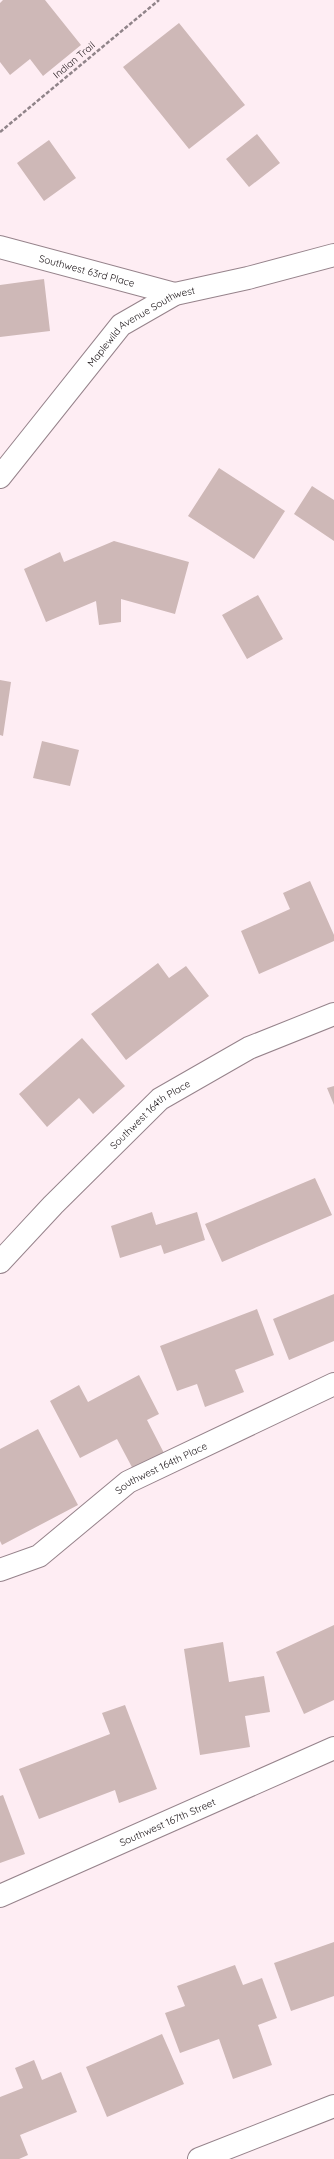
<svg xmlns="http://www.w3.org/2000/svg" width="334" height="2159" font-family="Quicksand,sans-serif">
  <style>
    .building { fill: #ceb8b7 }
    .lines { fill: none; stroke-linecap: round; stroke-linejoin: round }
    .minor-casing { stroke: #96838b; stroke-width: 24 }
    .path { stroke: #908489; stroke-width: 2.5; stroke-dasharray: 4 2; stroke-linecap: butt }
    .minor { stroke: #fff; stroke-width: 22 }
    .labels { text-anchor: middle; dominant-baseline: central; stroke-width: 3; stroke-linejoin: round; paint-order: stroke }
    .street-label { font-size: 10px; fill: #1a1316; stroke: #feedf3 }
  </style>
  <rect width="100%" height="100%" fill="#feedf3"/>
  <path class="building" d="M3,0H45L81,45L43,76L30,59L10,75L0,62V3Z
    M179,23L245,105L189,149L123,67Z
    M257,134L280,163L249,187L226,159Z
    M49,140L76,178L44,201L17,163Z
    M44,279L50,331L0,337V285Z
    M219,468L285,511L254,559L188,516Z
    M312,486L334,500V541L294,514Z
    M114,541L189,562L175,614L121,599V622L99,625L96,601L46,622L24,569L60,552L64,562Z
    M258,595L283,639L247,659L222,615Z
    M0,680L11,682L3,736L0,735Z
    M42,741L79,750L70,786L33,778Z
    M310,881L334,935V941L259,974L241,931L290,909L283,893Z
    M158,963L169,978L186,966L209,996L126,1060L91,1014Z
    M82,1038L125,1086L93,1114L79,1098L47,1127L19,1094Z
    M334,1086V1105L327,1088Z
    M315,1178L332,1215L222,1262L205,1224Z
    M152,1212L156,1225L197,1212L205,1240L164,1254L161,1245L120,1258L111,1226Z
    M334,1294V1341L289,1360L273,1319Z
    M257,1309L274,1355L235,1370L244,1392L205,1407L197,1384L177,1391L160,1346Z
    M139,1375L159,1414L147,1420L165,1455L134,1471L117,1439L80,1458L50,1401L79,1385L88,1402Z
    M38,1429L78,1505L2,1545L0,1541V1449Z
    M334,1625V1700L304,1714L276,1652Z
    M223,1642L229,1682L264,1676L270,1712L245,1716L250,1747L200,1755L184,1649Z
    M125,1705L157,1789L119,1803L115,1790L39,1819L19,1769L110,1734L102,1713Z
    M3,1795L25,1854L0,1863V1796Z
    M334,1942V1996L291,2011L274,1963Z
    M235,1965L243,1985L262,1978L277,2018L258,2025L272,2065L233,2079L219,2039L180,2053L165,2013L185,2006L177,1986Z
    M162,2034L184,2084L107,2117L86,2067Z
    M34,2060L42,2080L61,2072L77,2112L20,2135L28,2155L19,2159H0V2097L23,2088L15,2068Z"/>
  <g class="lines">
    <defs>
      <g id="minor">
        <path id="s1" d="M0,247L175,294"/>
        <path id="s2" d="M0,477L121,325L175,294L248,278L334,255"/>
        <path id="s3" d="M0,1262L53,1205L160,1099L249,1048L334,1014"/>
        <path id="s4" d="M0,1570L39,1556L128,1482L334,1384"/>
        <path id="s5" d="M0,1896L334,1748"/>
        <path d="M199,2159L334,2106"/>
      </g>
    </defs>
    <use href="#minor" class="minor-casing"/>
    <path class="path" d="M0,132L159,0"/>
    <use href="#minor" class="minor"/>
  </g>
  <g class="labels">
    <g class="street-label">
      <text transform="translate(74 60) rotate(-40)">Indian Trail</text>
      <text stroke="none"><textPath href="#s1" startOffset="90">Southwest 63rd Place</textPath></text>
      <text stroke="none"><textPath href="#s2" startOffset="210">Maplewild Avenue Southwest</textPath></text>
      <text stroke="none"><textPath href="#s3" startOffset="211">Southwest 164th Place</textPath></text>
      <text stroke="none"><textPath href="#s4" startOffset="193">Southwest 164th Place</textPath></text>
      <text stroke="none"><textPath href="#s5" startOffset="183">Southwest 167th Street</textPath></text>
    </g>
  </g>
</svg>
